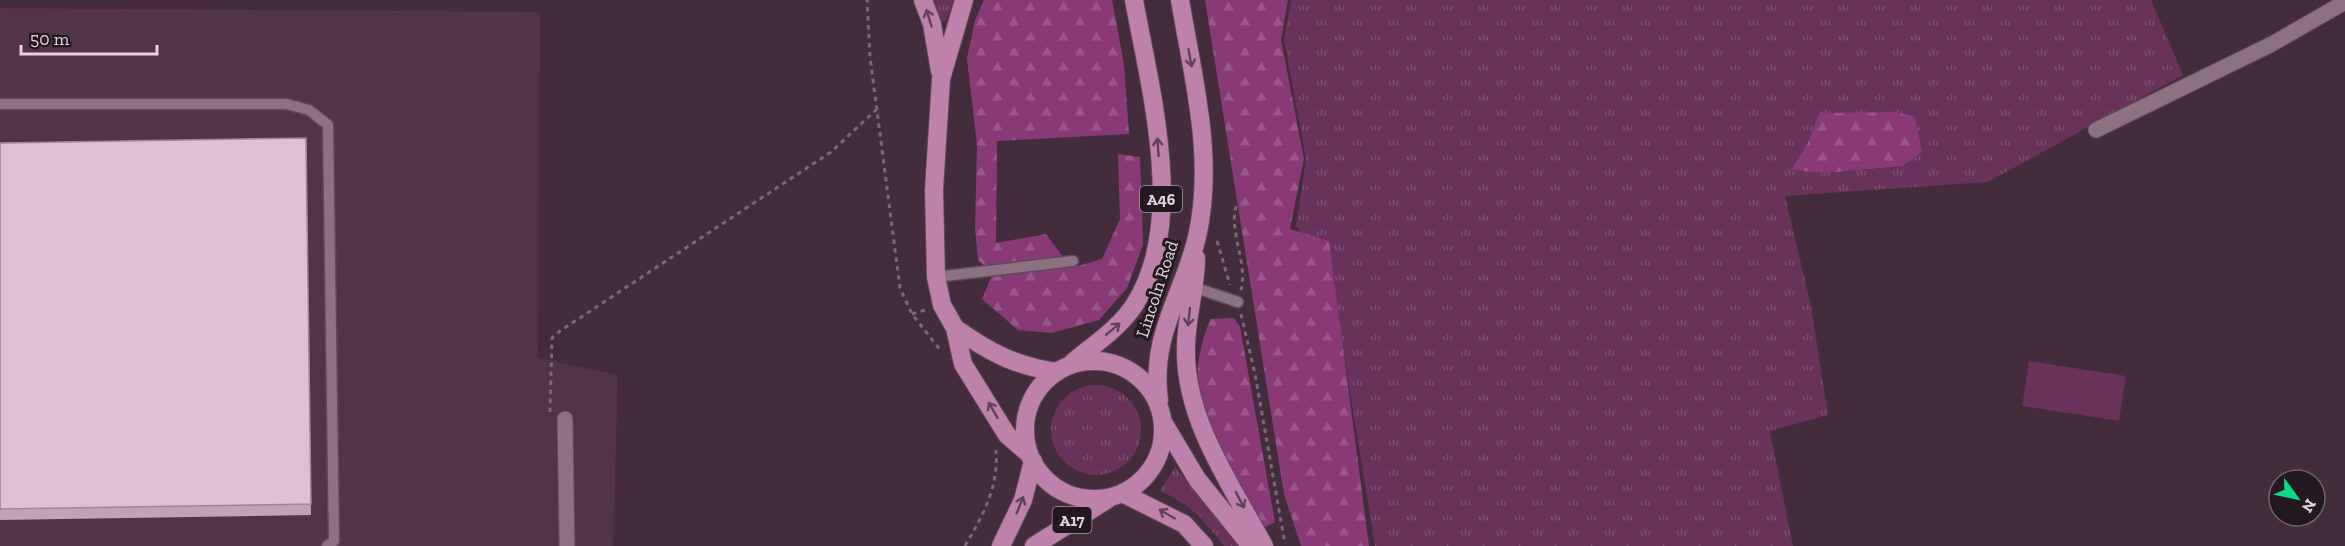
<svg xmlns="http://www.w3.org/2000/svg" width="2345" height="546" font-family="'Zilla Slab',serif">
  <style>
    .built { fill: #513448 }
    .grass { fill: url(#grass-tufts); fill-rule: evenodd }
    .forest { fill: url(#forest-firs) }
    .pitch { fill: #68325a }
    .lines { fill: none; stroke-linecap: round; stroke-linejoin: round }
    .lane-casing { stroke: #5d4957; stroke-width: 13 }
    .street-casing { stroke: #5d4957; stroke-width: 17 }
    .highway-casing { stroke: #5d4957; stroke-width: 20 }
    .path { stroke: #7c6875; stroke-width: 3; stroke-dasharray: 4.5 4.5; stroke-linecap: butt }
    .lane { stroke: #8c7183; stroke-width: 10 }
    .street { stroke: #8c7183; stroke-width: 15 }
    .highway { stroke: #bd81ab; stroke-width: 18 }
    .wall { fill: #bea5b5 }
    .building { fill: #ddc0d3; stroke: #9b8694; stroke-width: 1.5 }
    .oneway { stroke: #614258 }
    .labels { text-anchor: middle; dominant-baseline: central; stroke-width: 6; stroke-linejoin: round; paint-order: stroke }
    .shield { fill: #231820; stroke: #a89aa4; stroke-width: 1.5 }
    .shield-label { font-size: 16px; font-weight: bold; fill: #e1d2dc }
    .street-label { font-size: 18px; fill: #e1d2dc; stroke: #231820 }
  </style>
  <defs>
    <pattern id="grass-tufts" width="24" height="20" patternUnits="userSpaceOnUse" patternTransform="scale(1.5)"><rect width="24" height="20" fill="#68325a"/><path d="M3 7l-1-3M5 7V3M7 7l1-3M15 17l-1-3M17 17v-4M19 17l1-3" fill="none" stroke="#7d4f71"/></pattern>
    <pattern id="forest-firs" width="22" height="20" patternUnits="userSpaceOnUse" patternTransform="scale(1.5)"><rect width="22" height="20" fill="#893a75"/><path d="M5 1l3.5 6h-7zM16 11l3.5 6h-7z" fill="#995688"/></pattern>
  </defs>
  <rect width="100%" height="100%" fill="#432c3c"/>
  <path class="built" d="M0,8L540,12L538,358L618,375L613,546H0Z"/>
  <path class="grass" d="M933,0H954L946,21H940Z
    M1291,0H2151L2183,75L1988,182L1785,196L1811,306L1828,415L1770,431L1793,546H1375L1332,281L1296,226L1306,159L1284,39ZM1820,113L1922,152L1903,166L1825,173L1792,170L1807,145Z
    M1051 430a45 45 0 1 1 90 0a45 45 0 1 1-90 0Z
    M1175,467L1241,546H1224C1206,522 1188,502 1160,491Z"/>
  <path class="forest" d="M984,0H1112L1124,64L1129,134L997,141L996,243L1046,234L1071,268L1102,259L1120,219L1118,154L1140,157L1143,245L1127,288L1099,320L1051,333L1018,330L982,299L993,273L978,260L975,228L977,146L967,58L975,20Z
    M1205,0H1288L1281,40L1304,159L1290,229L1329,241L1369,546H1301L1284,494Z
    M1894,112L1915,117L1922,152L1903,166L1825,173L1791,170L1807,145L1819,113Z
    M1234,318L1240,327L1275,522L1263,528C1240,484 1211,438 1199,390C1194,372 1202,336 1211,319Z"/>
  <path class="pitch" d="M2029,361L2126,376L2119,421L2022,406Z"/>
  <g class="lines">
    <defs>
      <path id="lane" d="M0,104H286L309,110L328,125L334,541L327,546
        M936,277L1073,261
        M1193,287L1238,302"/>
      <path id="street" d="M2096,130L2272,44L2345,2
        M565,419L567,546"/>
      <path id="highway" d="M923,0L932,24L940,71
        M964,0L941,79L934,190L936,277L942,305L955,328L963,364L1007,435L1029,454
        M1196,258C1196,288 1186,318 1186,348C1184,419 1232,486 1264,546
        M955,328C989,352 1015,366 1057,372
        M1025 430a69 69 0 1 1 138 0a69 69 0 1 1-138 0Z
        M1072,363C1093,345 1120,328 1135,304C1187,222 1150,89 1134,0
        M1159,400C1150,335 1183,296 1197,237C1215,158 1193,78 1180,0
        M1163,422L1197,479L1251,546
        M1122,493L1184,524L1204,546
        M1001,546L1023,500L1033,461
        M1034,546L1108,499"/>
    </defs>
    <use href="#lane" class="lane-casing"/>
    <use href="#street" class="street-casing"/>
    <use href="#highway" class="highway-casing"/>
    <path class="path" d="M869,0H867L870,57L900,288L912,314L941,351
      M1236,206C1229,234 1248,262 1241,290
      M1217,241L1230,285
      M912,314L925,310
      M1241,314L1255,374L1285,544
      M550,412L552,338L560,331L831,152L877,109
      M965,546C983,515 999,487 996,450"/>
    <use href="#lane" class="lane"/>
    <use href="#street" class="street"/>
    <use href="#highway" class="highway"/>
  </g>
  <path class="wall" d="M306,138L311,515L0,520V143Z"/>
  <path class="building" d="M306,138L311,504L0,509V143Z"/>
  <defs><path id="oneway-shaft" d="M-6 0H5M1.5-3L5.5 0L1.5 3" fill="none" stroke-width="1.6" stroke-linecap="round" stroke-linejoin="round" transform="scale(1.5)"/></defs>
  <g class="oneway">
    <use href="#oneway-shaft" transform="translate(929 18) rotate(-107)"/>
    <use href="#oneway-shaft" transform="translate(1190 58) rotate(80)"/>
    <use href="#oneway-shaft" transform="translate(1158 147) rotate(-94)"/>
    <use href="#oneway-shaft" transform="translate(1189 317) rotate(96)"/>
    <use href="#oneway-shaft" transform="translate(1113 329) rotate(-40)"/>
    <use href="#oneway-shaft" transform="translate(993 410) rotate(-120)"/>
    <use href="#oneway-shaft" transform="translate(1240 500) rotate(62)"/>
    <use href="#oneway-shaft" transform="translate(1020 505) rotate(-68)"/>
    <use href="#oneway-shaft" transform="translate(1167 514) rotate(-150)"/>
  </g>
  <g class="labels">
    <g class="shield">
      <rect x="1140" y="186" width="42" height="26" rx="4.5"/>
      <rect x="1052.5" y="507" width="39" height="26" rx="4.5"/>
    </g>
    <g class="shield-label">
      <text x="1161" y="199">A46</text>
      <text x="1072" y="520">A17</text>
    </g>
    <g class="street-label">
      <text transform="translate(1157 289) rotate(-72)">Lincoln Road</text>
    </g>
  </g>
  <g transform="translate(2297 498) rotate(123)"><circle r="28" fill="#231820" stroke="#6f626b" stroke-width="1.5"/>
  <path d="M0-4.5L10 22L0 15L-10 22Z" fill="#0ed98a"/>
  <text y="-9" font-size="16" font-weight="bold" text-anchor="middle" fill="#e1d2dc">N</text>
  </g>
  <path d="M21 45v9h136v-9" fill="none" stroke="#e1d2dc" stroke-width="3"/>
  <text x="30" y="45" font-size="18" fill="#e1d2dc" stroke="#231820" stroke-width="4.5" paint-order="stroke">50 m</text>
</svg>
